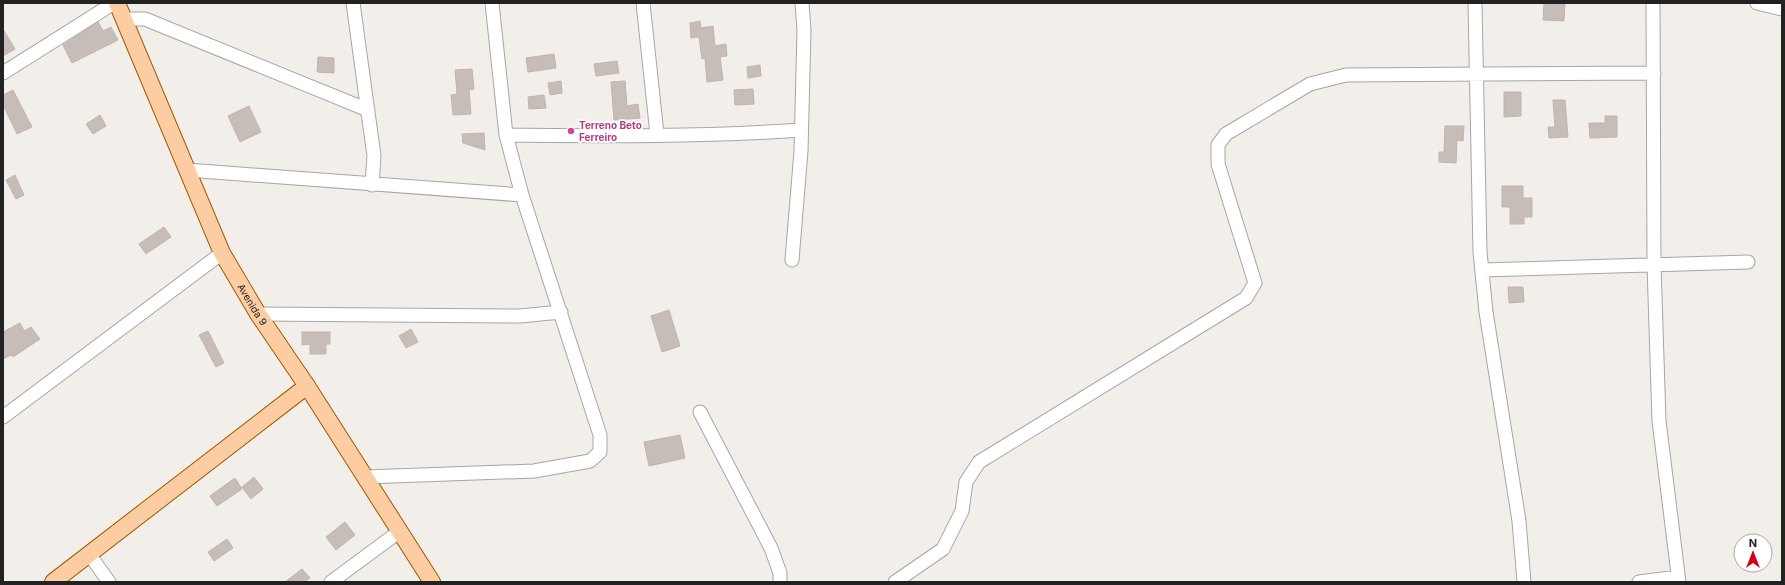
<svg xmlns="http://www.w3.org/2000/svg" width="1785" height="585" font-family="Inter,sans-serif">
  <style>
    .building { fill: #c7bdb8; stroke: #c4b3ab }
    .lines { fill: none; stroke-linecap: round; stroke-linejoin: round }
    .minor-casing { stroke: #a6a6a6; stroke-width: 15 }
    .major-casing { stroke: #9f5a00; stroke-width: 18 }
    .minor { stroke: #fff; stroke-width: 13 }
    .major { stroke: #fccca3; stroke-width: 16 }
    .hotel-dot { fill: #d1479c; stroke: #fff; stroke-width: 1.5 }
    .labels { text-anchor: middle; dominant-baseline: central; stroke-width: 3.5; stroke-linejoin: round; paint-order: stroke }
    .hotel-label { font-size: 10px; font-weight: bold; fill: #b23c85; stroke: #fff; text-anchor: start }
    .street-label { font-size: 10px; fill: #222; stroke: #fff }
  </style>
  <rect width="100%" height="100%" fill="#f2eee9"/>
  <path class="building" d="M1544,3H1565L1564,21L1543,20Z
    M700,21L701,28L713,26L715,46L726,44L727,56L720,57L723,80L707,82L705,58L702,59L699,37L691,38L690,23Z
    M98,22L103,31L111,27L118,40L72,63L63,45Z
    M3,29L15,49L3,56Z
    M554,54L556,68L528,72L526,58Z
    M318,57L334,58V73L317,72Z
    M617,61L619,73L596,76L594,64Z
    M760,65L761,76L748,78L747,67Z
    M472,69L474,89L469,90L471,114L453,115L451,95L457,94L455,70Z
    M561,81L562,93L550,95L548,83Z
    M625,81L627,106L638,104L640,118L614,120L611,82Z
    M753,89L754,104L735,105L734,90Z
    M13,90L32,127L17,134L3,105V95Z
    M1504,92H1521V116L1504,117Z
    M544,95L546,108L529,109L528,97Z
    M1553,100H1565L1568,137L1549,138L1548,127H1555Z
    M249,106L261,132L240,142L228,116Z
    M100,115L106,126L93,134L86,124Z
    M1605,116H1617V137L1590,138L1589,123H1605Z
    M1445,126H1464L1463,141L1457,140L1456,163L1439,162V152H1444Z
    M484,133L485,150L463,143L462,134Z
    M15,175L24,195L16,199L6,180Z
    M1502,186H1523V198H1532V217H1524V224H1510V207H1502Z
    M164,227L171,237L146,254L139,244Z
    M1508,287H1523L1524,302L1509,303Z
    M669,310L680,346L662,352L651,316Z
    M20,323L24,331L31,327L40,339L13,357L11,355L3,359V332Z
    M411,329L418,342L406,348L399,336Z
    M208,331L224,363L216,367L199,335Z
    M302,332H330V344H326V354H310V344L302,345Z
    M680,435L685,458L649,466L644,442Z
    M254,477L263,489L251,499L242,487Z
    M235,478L242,489L217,506L210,496Z
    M345,522L355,535L336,550L326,537Z
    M227,539L233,548L214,561L208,552Z
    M302,569L310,578L304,582H285Z"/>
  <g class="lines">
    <defs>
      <path id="minor" d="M353,3L374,156L372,185
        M643,3L657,134
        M1475,3L1480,252L1486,312L1519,521L1524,582
        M1653,3L1654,265L1659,421L1679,582
        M1757,3L1782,9
        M124,19H145L368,110
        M3,73L114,3
        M506,135C605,136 703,137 801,130
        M187,170L522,195
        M792,260L801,151L804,30L802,3
        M1482,270L1748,262
        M258,314L520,316L561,312
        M700,412L771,548L780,573V582
        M3,417L222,253
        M365,477L534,471L590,461L600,452V435L522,195L506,135L492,3
        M89,554L109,582
        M331,582L400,531
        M895,582L943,549L962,511L966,482L979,462L1246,298L1255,283L1218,164V145L1226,134L1310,84L1346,75L1654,73
        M1639,582L1678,577"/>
      <g id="major">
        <path id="s1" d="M117,3L222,253L258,314L307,386L432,582"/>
        <path d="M53,582L307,386"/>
      </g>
    </defs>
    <use href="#minor" class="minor-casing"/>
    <use href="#major" class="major-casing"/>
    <use href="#minor" class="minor"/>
    <use href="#major" class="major"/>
  </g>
  <circle class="hotel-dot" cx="571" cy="131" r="4"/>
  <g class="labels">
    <g class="hotel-label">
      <text x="579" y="125">Terreno Beto<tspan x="579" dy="12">Ferreiro</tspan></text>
    </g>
    <g class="street-label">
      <text stroke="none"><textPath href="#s1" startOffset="331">Avenida 9</textPath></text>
    </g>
  </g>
  <rect width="1785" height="585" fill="none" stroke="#222222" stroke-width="8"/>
  <g transform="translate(1753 553)"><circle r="19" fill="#ffffff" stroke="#a7a7a7"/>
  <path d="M0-3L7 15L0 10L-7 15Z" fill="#d30016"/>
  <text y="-6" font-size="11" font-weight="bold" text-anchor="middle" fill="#222222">N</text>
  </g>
</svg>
